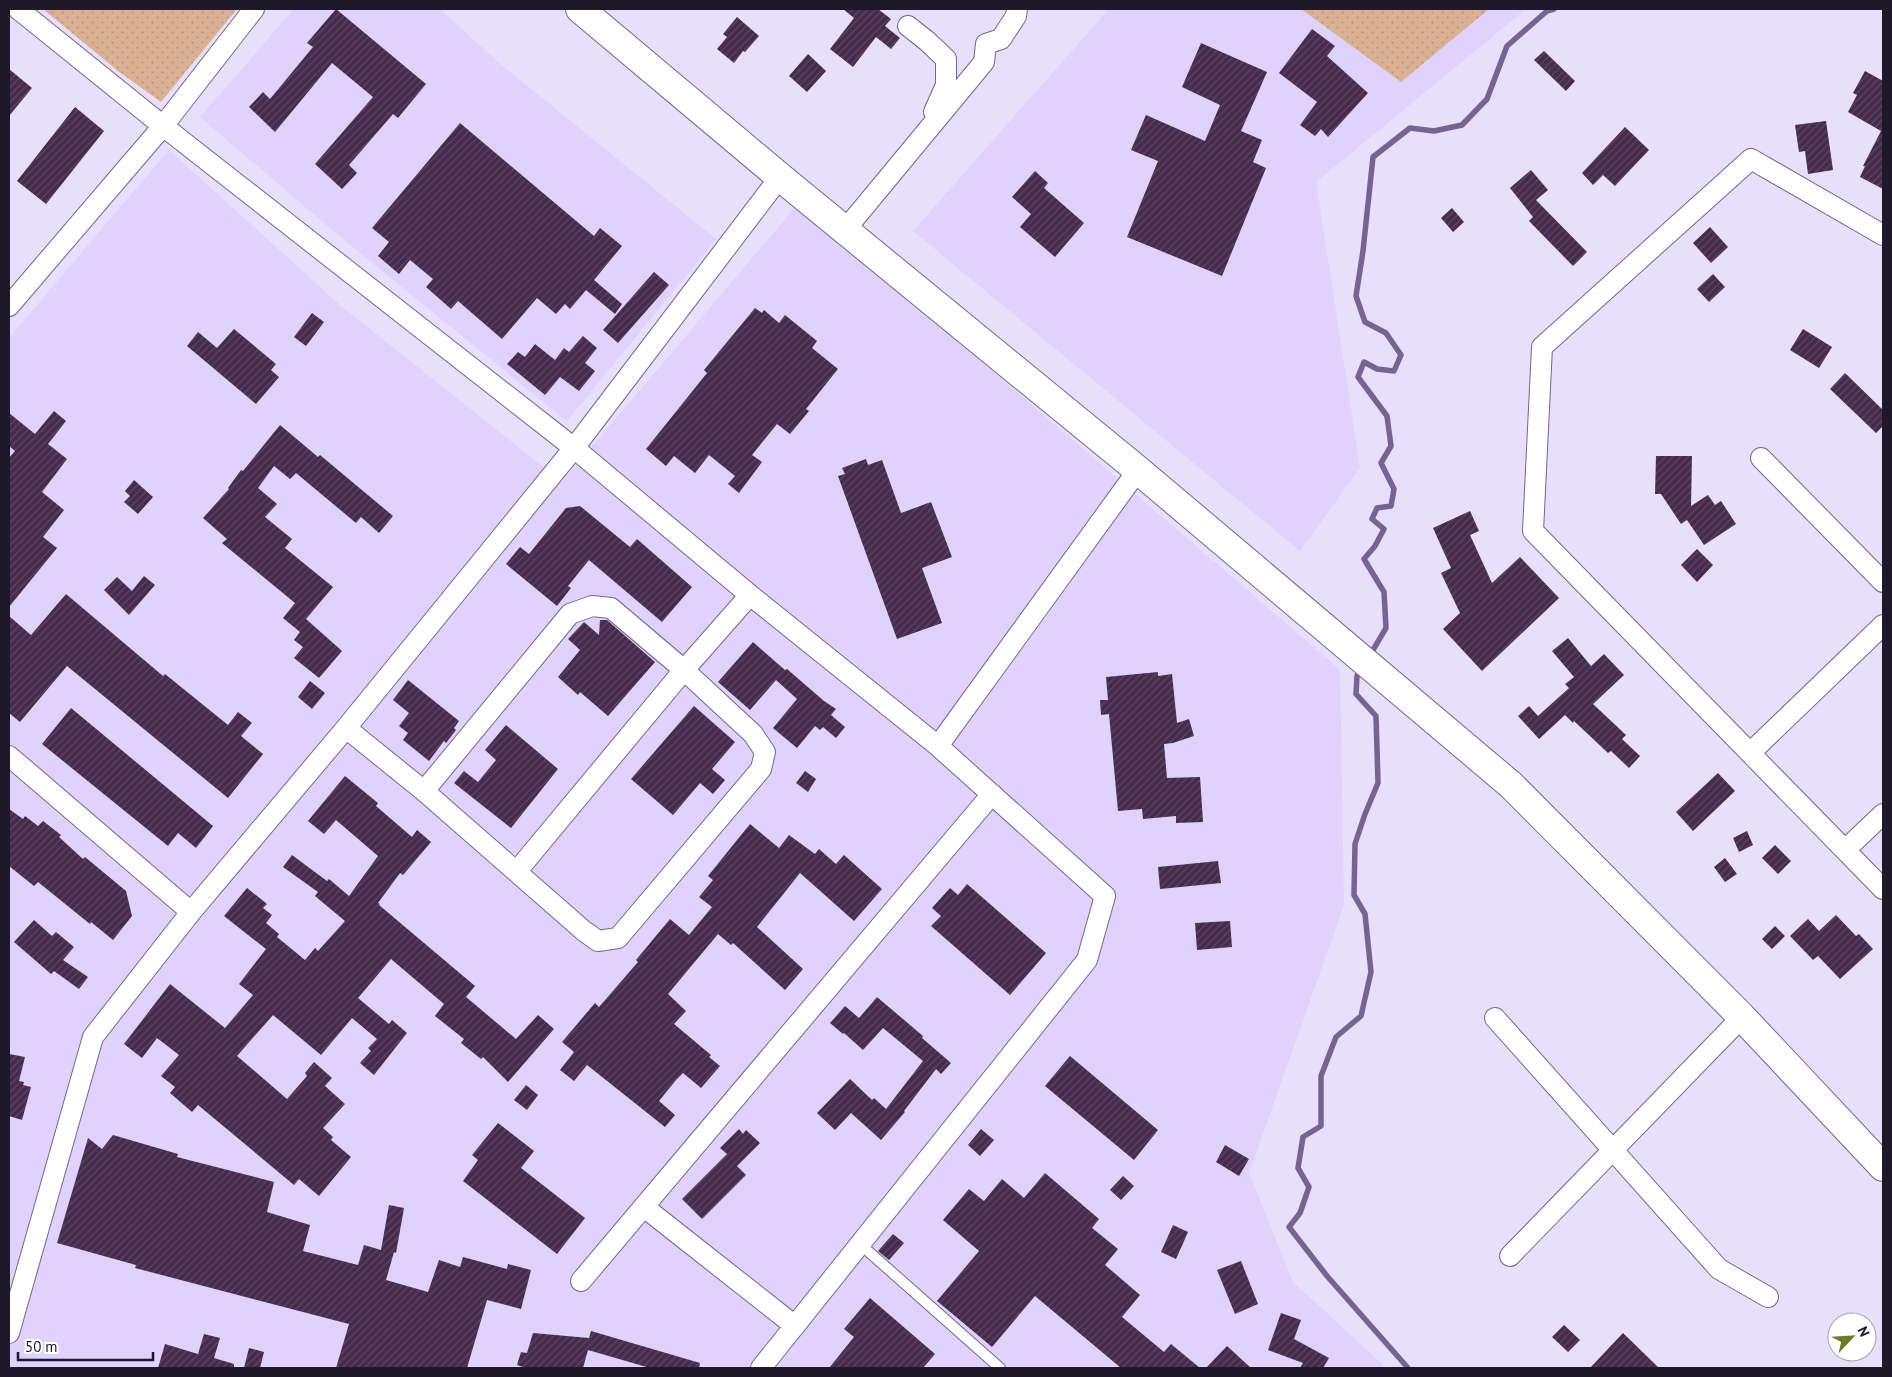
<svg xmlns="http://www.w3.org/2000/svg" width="1892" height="1377" font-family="'PT Sans',sans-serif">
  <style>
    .built { fill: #dfd2fd }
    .grass { fill: url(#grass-dots) }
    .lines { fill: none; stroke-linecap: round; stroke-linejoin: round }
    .stream { stroke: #736491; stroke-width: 5.5 }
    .building { fill: url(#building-hatch) }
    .service-casing { stroke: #736690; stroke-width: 12 }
    .minor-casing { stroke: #736690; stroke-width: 22 }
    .primary-casing { stroke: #736690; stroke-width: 30 }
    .service { stroke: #fff; stroke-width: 10 }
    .minor { stroke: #fff; stroke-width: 20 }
    .primary { stroke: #fff; stroke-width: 28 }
  </style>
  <defs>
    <pattern id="grass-dots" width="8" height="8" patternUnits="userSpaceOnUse" patternTransform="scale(1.25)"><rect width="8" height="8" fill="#dab293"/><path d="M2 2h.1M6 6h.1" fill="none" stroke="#bb987f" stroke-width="1.8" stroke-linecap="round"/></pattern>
    <pattern id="building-hatch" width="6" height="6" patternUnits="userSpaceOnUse" patternTransform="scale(1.25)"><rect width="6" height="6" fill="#452b4c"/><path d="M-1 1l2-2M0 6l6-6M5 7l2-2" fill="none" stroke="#5d4863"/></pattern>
  </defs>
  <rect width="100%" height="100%" fill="#e7dffb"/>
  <path class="built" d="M294,9H440L499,63L716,239L567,421L350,245L200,117Z
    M1109,9H1526L1316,182L1360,468L1300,551L913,231Z
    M169,150L341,306L562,482L798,204L1340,670L1344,905L1249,1173L1293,1282L1382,1364L1383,1368H9V338Z"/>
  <path class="grass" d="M43,9H237L161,102L118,71Z
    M1301,9H1489L1401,82Z"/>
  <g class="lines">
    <path class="stream" d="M1370,655L1386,628L1384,592L1364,559L1375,546L1384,529L1372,519L1377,508L1391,506L1394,489L1381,463L1391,446L1387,416L1358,377L1364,362L1377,369L1394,371L1401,355L1386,333L1365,322L1356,296L1363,251L1373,157L1410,128L1434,131L1462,125L1487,99L1507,46L1547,11L1554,9
      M1362,668L1357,676L1356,694L1376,716L1378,783L1365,814L1355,844L1354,895L1365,914L1371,972L1361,1016L1336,1037L1321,1076V1126L1303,1137L1298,1168L1309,1187L1300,1213L1289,1227L1327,1276L1408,1368"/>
  </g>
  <path class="building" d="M336,9L426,84L398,118L393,114L349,165L357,173L342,189L315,164L373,97L332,63L275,132L249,107L263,92L270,99L313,47L307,43Z
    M843,9H878L891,19L885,26L900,38L891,49L876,37L853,67L830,49L854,18Z
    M737,17L759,36L745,52L743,51L734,63L717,49L727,37L723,34Z
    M1312,29L1335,46L1327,56L1368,93L1328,137L1321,129L1315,136L1300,125L1317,102L1279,73Z
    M1201,43L1267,72L1241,131L1262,140L1253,162L1266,168L1222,276L1127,237L1158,161L1131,150L1146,115L1205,141L1220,105L1182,87Z
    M1544,51L1575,81L1566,91L1534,60Z
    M808,54L826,71L807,92L789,76Z
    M9,69L32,88L9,116Z
    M1865,71L1883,81V189L1860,177L1865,166H1863L1881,131L1848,112L1857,95L1853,93Z
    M75,107L104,131L46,204L17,181Z
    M1826,121L1833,170L1808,174L1805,151L1799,152L1795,125Z
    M460,123L594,236L600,228L622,246L594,280L622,304L615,314L586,290L570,309L565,304L556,314L537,298L502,339L458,301L451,309L426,287L433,279L410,260L399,274L378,256L389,242L372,228Z
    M1625,127L1649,150L1615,186L1603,175L1593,185L1582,173Z
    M1531,170L1548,190L1536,200L1587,252L1573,266L1529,221L1533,217L1510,188Z
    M1035,171L1048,183L1044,188L1084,223L1055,257L1020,227L1031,214L1012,197Z
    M1452,208L1464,222L1453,232L1441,218Z
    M1710,227L1728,247L1711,263L1693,243Z
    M654,272L669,285L618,343L603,330Z
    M1713,274L1725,287L1709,302L1697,289Z
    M755,308L762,313L764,310L779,323L785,315L817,341L812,348L838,369L806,409L809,411L790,434L777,424L752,455L762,462L739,493L728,484L735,476L709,455L695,473L674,456L666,466L646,449L707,373L704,370Z
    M312,313L324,322L306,346L294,337Z
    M234,329L276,364L271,370L279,377L256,404L187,346L198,332L217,348Z
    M1803,329L1832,347L1819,368L1790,350Z
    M583,336L597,348L585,363L595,371L579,391L560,377L545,395L507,364L518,352L525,357L535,344L555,360L564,348L569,352Z
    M1845,373L1883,410V426L1876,433L1830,389Z
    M54,411L66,421L48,444L67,459L42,492L64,510L43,537L57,548L9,607V458L15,451L9,446V413L35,434Z
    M280,425L318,457L320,455L393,516L379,533L361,517L356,523L296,473L290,479L274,466L258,488L277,504L265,517L292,539L285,548L333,587L306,619L342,651L319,678L294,658L303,647L294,640L300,632L283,618L295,603L222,543L227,539L203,518L229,489L228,488L241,470L243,471Z
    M1656,456H1692L1691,506L1708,495L1715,505L1721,501L1736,524L1704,545L1687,520L1681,524L1661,494H1655Z
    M866,459L868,465L882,460L901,513L931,502L952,557L922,568L942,623L897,639L838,476L845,474L842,468Z
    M134,480L153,497L138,514L124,502L130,496L125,491Z
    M580,506L630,547L637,539L692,587L662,622L589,560L568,586L571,588L557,606L506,564L520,547L529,554L566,508Z
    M1470,511L1479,531L1470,535L1492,583L1520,557L1559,598L1482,671L1443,629L1460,613L1441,573L1451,568L1433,528Z
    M1697,549L1713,565L1697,582L1681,565Z
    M144,576L155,585L129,615L104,590L117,577L132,591Z
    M66,594L163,676L165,674L228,725L238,712L252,723L241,736L263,754L228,798L67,666L20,722L9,713V616L31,635Z
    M600,620H607L655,662L608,716L580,692L578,695L558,677L580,650L568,639L584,622L599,635Z
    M1568,638L1591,666L1604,654L1624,675L1593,704L1626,735L1622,739L1640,756L1629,768L1611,751L1608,753L1574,721L1573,723L1565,715L1539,739L1518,716L1529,706L1538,716L1569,688L1565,684L1574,677L1552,651Z
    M753,642L785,670L787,669L824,701L836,709L831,715L845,727L836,738L823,727L820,730L815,726L797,748L773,728L797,699L776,680L750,710L718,682Z
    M1158,672V676L1172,674L1177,723L1189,719L1194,736L1173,743L1164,744L1167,778L1200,777L1203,822L1176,823V816L1143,819L1142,809L1118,811L1109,714L1101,715L1100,700H1108L1106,677Z
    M408,680L459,721L454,728L456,730L446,743L444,741L429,761L403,740L408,733L399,726L409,713L393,700Z
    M310,681L325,693L312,709L298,697Z
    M694,706L735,742L712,769L725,780L713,794L700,783L673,815L631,779Z
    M71,708L213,826L196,848L178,833L168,846L42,744Z
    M506,725L558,769L511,828L454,783L464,771L478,782L496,760L485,750Z
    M805,771L816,779L808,792L796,783Z
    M1718,773L1735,791L1693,831L1676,812Z
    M345,776L378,803L376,806L412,837L417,830L431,842L403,875L400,873L378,903L380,904L379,905L475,986L466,997L516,1039L538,1015L554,1029L508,1082L483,1057L481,1059L461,1043L464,1039L435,1016L444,1004L391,959L358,998L389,1024L392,1020L407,1033L374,1075L360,1063L371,1051L368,1048L377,1039L352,1018L321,1055L273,1015L237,1056L287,1099L307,1076L305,1073L314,1062L332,1078L325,1086L345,1104L323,1128L333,1137L331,1140L351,1157L319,1196L299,1179L294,1185L198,1105L192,1112L170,1093L175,1087L161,1076L179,1055L157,1038L142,1058L124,1044L170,984L225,1028L253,995L239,984L266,949L224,916L247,888L267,904L263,908L272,915L266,923L279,934L277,937L305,960L315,948L318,951L345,921L315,896L318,892L283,867L292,855L327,881L329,879L349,896L378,856L336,820L324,834L308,821Z
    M9,809L23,819L25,816L38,826L43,821L61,835L59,837L83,859L85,857L126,891L132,916L113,940L91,922L90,924L38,882L34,886L9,866Z
    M750,824L779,848L789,835L815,854L819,849L836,864L844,855L882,889L854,921L800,873L757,927L803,969L785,990L733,943L731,945L718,934L668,994L686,1011L674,1024L711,1055L709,1057L720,1066L701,1088L683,1073L676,1080L659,1101L675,1115L665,1127L587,1065L574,1081L560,1070L574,1052L562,1042L595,1003L599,1007L638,962L636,960L670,919L689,935L712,907L699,897L713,880L708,876Z
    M1747,831L1753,845L1739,852L1733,838Z
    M1775,845L1791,861L1778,874L1762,858Z
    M1725,858L1737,874L1725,882L1714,867Z
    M1218,861L1221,883L1160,889L1158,867Z
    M967,884L1046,953L1010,995L931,926L941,916L932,908L950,888L958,895Z
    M1836,915L1856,936L1859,934L1873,949L1840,979L1818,956L1813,960L1790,936L1808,919L1819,931Z
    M34,920L52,936L56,932L74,947L63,960L88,977L79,989L54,971L51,974L14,942Z
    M1230,921L1232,947L1197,950L1195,923Z
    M1775,926L1785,936L1772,949L1762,939Z
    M877,997L923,1036L922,1038L951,1063L941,1074L936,1069L904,1111L905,1112L881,1140L851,1113L835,1130L817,1113L850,1079L872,1100L874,1098L886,1109L923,1061L883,1028L863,1050L844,1033L843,1034L830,1023L845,1006L859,1018Z
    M9,1054L25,1057L19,1081L24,1082L23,1085L31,1087L22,1120L9,1116Z
    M1070,1056L1158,1130L1134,1160L1045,1086Z
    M526,1085L538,1095L527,1110L514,1100Z
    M498,1123L534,1151L521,1168L585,1218L557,1254L463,1181L478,1160L472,1155Z
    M739,1129L743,1134L746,1130L760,1143L737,1166L746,1175L702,1219L682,1199L727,1154L720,1148Z
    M981,1129L994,1140L980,1156L968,1145Z
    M113,1135L178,1154L177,1157L274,1182L267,1212L310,1225L303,1251L358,1265L364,1245L381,1250L389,1205L404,1208L396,1253L394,1252L386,1280L428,1292L439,1260L460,1267L463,1257L507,1269L508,1264L531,1270L521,1309L487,1300L467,1368H336L349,1324L135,1268L136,1265L57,1243L88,1138L102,1149Z
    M1225,1145L1249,1159L1239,1176L1216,1162Z
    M1045,1173L1099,1219L1092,1228L1118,1249L1105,1265L1140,1295L1122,1317L1164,1352L1171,1344L1200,1368H1121L1035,1296L992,1347L937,1301L979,1251L943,1220L969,1189L984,1201L1002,1179L1024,1198Z
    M1123,1176L1134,1186L1121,1200L1110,1190Z
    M1173,1225L1188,1232L1176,1259L1161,1252Z
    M893,1234L904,1243L889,1260L878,1251Z
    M1241,1261L1258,1304L1235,1314L1217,1270Z
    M870,1298L935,1354L923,1368H829L854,1337L844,1329Z
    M1281,1313L1301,1320L1294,1339L1329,1358L1323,1368H1300L1303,1363L1268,1350Z
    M1564,1325L1580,1340L1568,1352L1552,1337Z
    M591,1331L700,1363L699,1368H650L588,1350L583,1368H523V1367L517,1365L521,1352L527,1353L533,1333L589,1338Z
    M1623,1333L1659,1368H1590Z
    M204,1334L220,1338L214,1358L234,1364V1368H158L165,1344L198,1354Z
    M1227,1346L1251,1368H1206Z
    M249,1348L264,1352L260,1368H244Z"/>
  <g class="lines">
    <defs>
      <path id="service" d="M860,1244L1000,1368"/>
      <path id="minor" d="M18,9L163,126L574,448L750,595L938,746
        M908,26L927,41L946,59V85L934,112
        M845,230L984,62L986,44L1001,39L1016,16L1017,9
        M1883,235L1751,159L1542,347L1533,531L1883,889
        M9,306L163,126L254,9
        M1761,458L1883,582
        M346,728L424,791L584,931L598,941L618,938L761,769L765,752L753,734L684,670L611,608L592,606L570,614L424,791
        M1750,753L1883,625
        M9,756L191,912
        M1845,850L1883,814
        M517,871L684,670L750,595
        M1495,1018L1719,1269L1768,1297
        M644,1207L795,1326
        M1510,1256L1742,1017
        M581,1281L992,794
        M9,1333L93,1037L191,912L346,728L574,448L780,177
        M761,1368L1087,960L1105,896L938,746L1138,470"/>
      <path id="primary" d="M580,9L780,177L1138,470L1511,785L1742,1017L1883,1167"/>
    </defs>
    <use href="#service" class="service-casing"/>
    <use href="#minor" class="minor-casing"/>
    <use href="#primary" class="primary-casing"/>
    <use href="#service" class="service"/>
    <use href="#minor" class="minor"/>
    <use href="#primary" class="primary"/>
  </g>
  <rect width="1892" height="1377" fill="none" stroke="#1e1929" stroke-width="20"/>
  <g transform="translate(1852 1337) rotate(65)"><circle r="24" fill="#ffffff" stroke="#a5a3a9"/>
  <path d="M0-4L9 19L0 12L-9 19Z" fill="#6d7b29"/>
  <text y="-8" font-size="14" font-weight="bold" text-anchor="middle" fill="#1e1929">N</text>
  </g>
  <path d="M18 1352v8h135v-8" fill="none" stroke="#1e1929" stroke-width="2.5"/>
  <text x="25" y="1352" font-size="15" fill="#1e1929" stroke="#ffffff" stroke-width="4" paint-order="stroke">50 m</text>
</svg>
